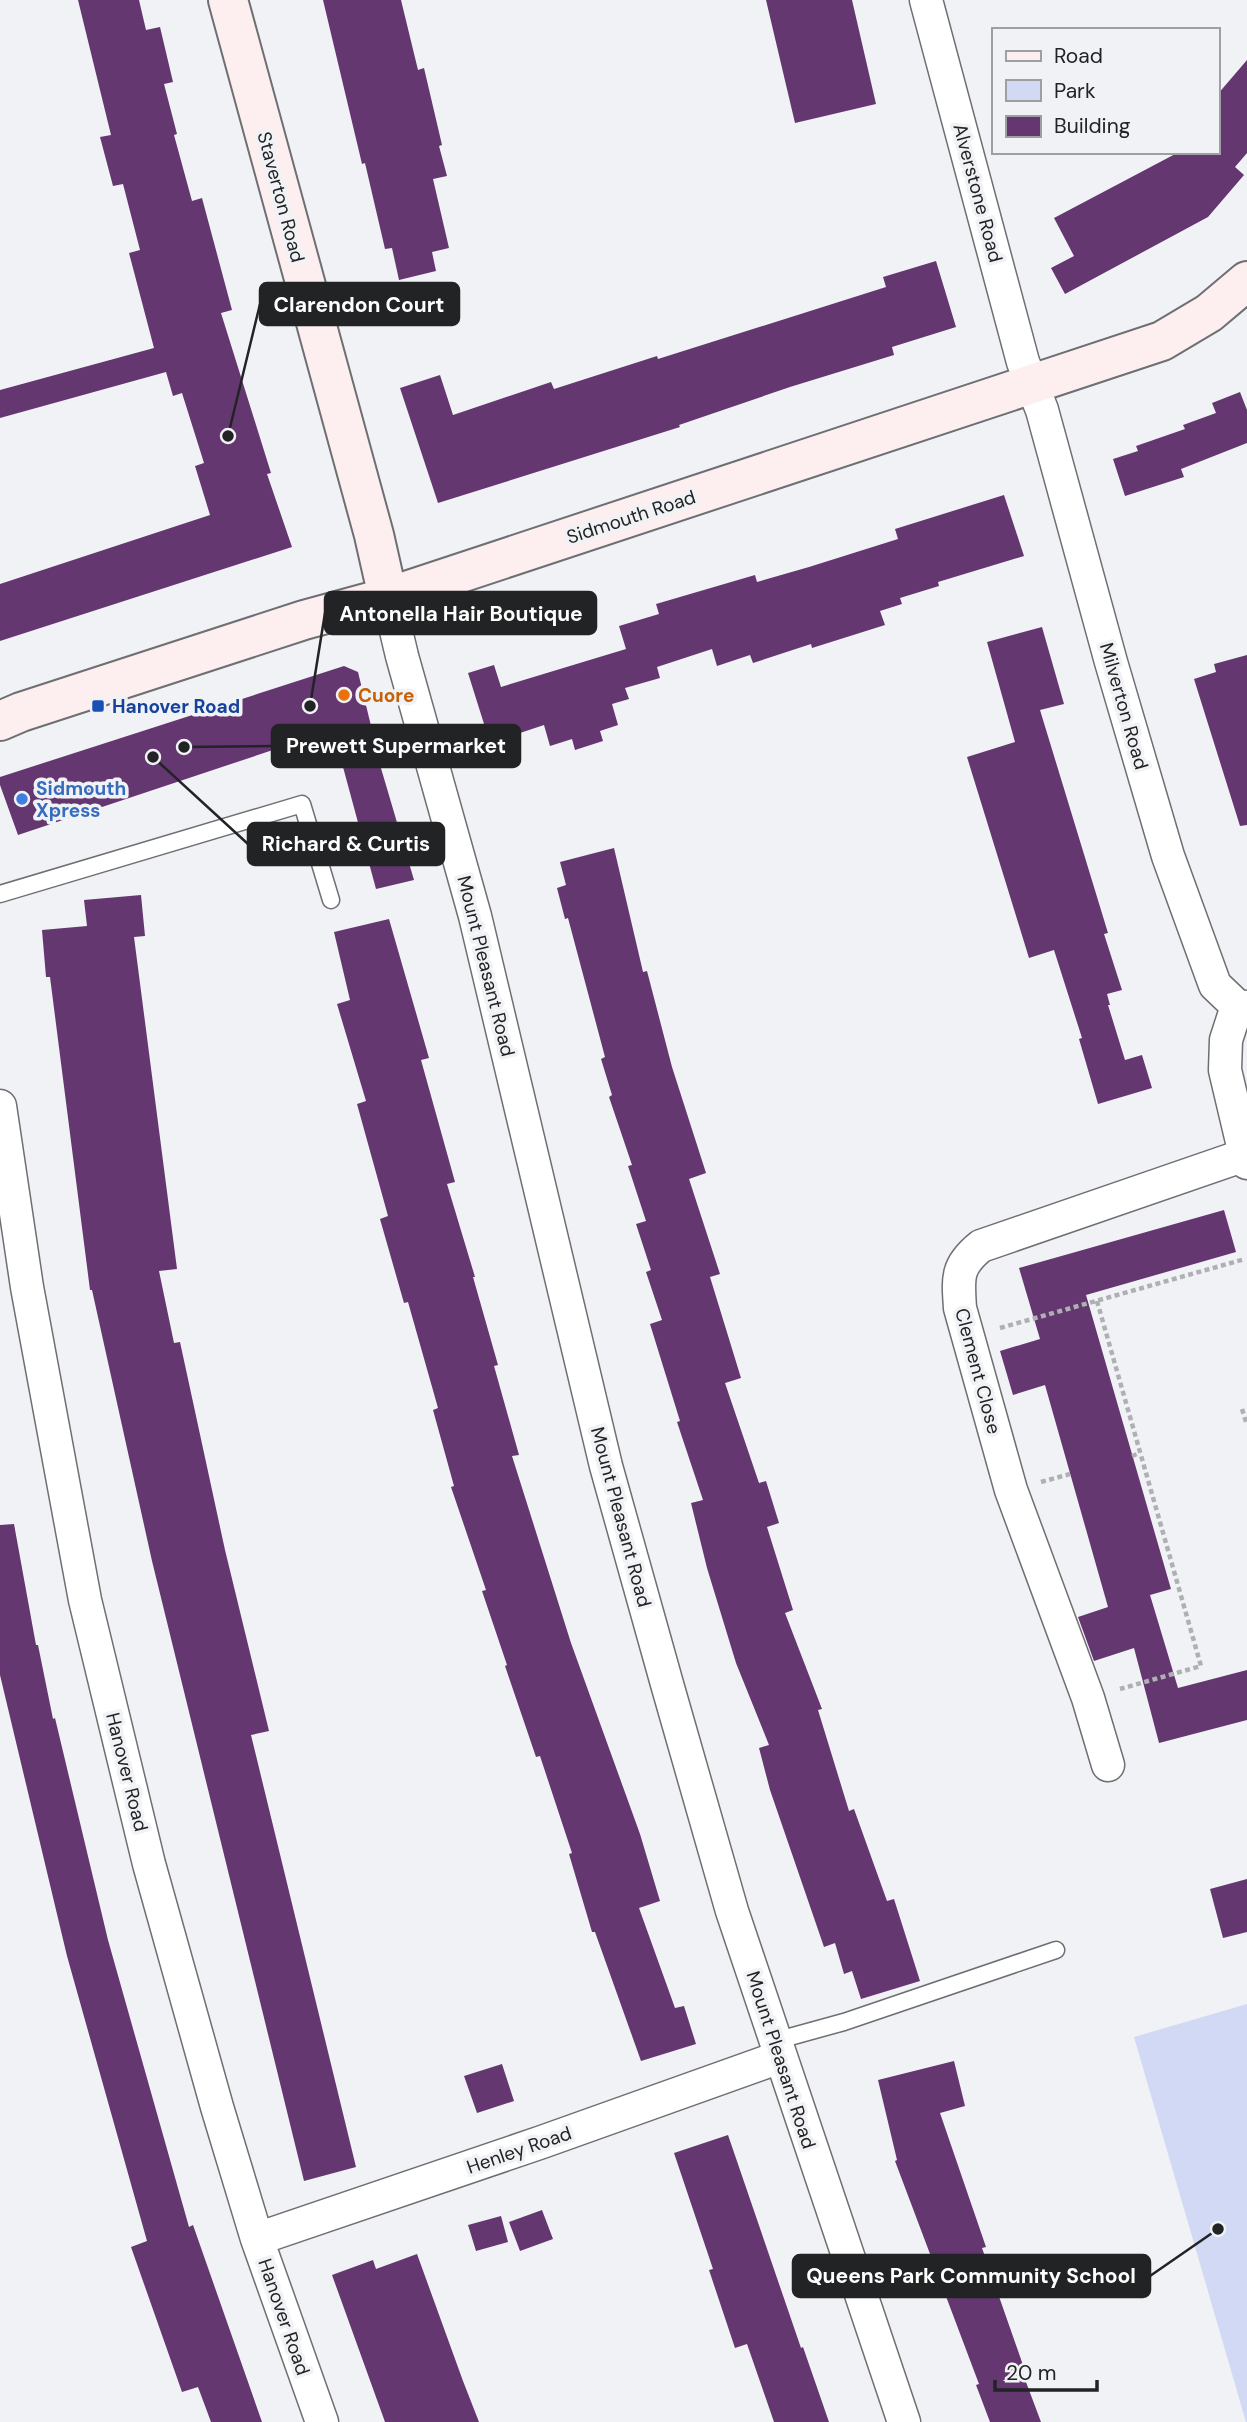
<svg xmlns="http://www.w3.org/2000/svg" width="1247" height="2422" font-family="'DM Sans',sans-serif">
  <style>
    .green { fill: #d1d9f5 }
    .building { fill: #653771 }
    .lines { fill: none; stroke-linecap: round; stroke-linejoin: round }
    .lane-casing { stroke: #6e6f72; stroke-width: 19 }
    .street-casing { stroke: #6e6f72; stroke-width: 35 }
    .secondary-casing { stroke: #6e6f72; stroke-width: 42 }
    .path { stroke: #afb0b3; stroke-width: 4.5; stroke-dasharray: 5 3.5; stroke-linecap: butt }
    .lane { stroke: #fff; stroke-width: 16 }
    .street { stroke: #fff; stroke-width: 32 }
    .secondary { stroke: #fdeeef; stroke-width: 38 }
    .food-dot { fill: #e8710a; stroke: #f1f2f5; stroke-width: 2.5 }
    .transit-dot { fill: #1a4fb4; stroke: #f1f2f5; stroke-width: 2.5 }
    .shop-dot { fill: #3f7fe0; stroke: #f1f2f5; stroke-width: 2.5 }
    .labels { text-anchor: middle; dominant-baseline: central; stroke-width: 7; stroke-linejoin: round; paint-order: stroke }
    .street-label { font-size: 19px; fill: #222324; stroke: #f1f2f5 }
    .food-label { font-size: 19px; font-weight: bold; fill: #c56008; stroke: #f1f2f5; text-anchor: start }
    .transit-label { font-size: 19px; font-weight: bold; fill: #164399; stroke: #f1f2f5; text-anchor: start }
    .shop-label { font-size: 19px; font-weight: bold; fill: #366cbe; stroke: #f1f2f5; text-anchor: start }
    .leader { fill: none; stroke: #222324; stroke-width: 2.5 }
    .callout-dot { fill: #222324; stroke: #f1f2f5; stroke-width: 2.5 }
    .callout { fill: #222324; stroke: #222324; stroke-width: 2.5 }
    .callout-label { font-size: 21px; text-anchor: middle; font-weight: bold; fill: #fff }
  </style>
  <rect width="100%" height="100%" fill="#f1f2f5"/>
  <path class="green" d="M1247,2004V2422H1246L1134,2037Z"/>
  <path class="building" d="M78,0H139L146,30L160,27L173,82L164,84L177,134L174,135L192,201L202,198L232,310L221,313L271,473L267,474L292,547L0,641V584L210,515L195,466L204,463L182,393L173,396L166,372L0,418V390L154,348L129,253L140,250L123,184L113,186L100,137L111,135Z
    M323,0H401L418,70L424,68L442,145L439,146L447,176L433,179L449,248L432,252L436,271L399,280L392,248L385,249L365,163L362,164Z
    M766,0H852L876,104L795,123Z
    M1247,60V153L1235,167L1244,175L1208,217L1065,294L1051,268L1074,256L1054,218L1179,152H1217V95Z
    M936,261L956,327L892,347L894,355L790,387L679,425L680,427L438,503L400,388L440,375L453,415L551,382L554,389L657,356L658,359L886,287L883,277Z
    M1240,392L1247,410V443L1181,469L1184,477L1125,496L1113,459L1138,451L1136,446L1185,429L1183,425L1216,413L1212,403Z
    M1004,495L1024,556L938,582L939,586L900,598L902,604L880,611L885,625L812,648L811,644L753,663L750,655L717,666L712,649L657,667L660,678L625,688L629,699L612,704L618,725L600,731L603,741L575,750L572,739L550,746L544,725L490,743L468,673L494,665L501,687L626,649L619,626L659,614L656,604L755,575L757,582L809,567L898,539L895,529Z
    M1042,627L1064,704L1040,710L1108,933L1104,934L1122,990L1107,994L1110,1005H1108L1125,1060L1142,1055L1152,1088L1098,1104L1079,1039L1082,1038L1054,950L1029,958L967,757L1015,742L987,642Z
    M1247,655V825L1240,826L1194,679L1216,672L1214,664Z
    M344,666L358,672L372,730L370,731L414,880L376,889L333,730L18,835L0,785V777Z
    M614,848L643,972L647,971L672,1067L706,1173L689,1179L720,1274L710,1277L741,1378L725,1383L759,1483L766,1481L779,1523L767,1527L793,1610L785,1613L822,1709L818,1710L849,1811L854,1809L887,1901L894,1899L920,1981L861,1999L852,1971L844,1974L835,1943L824,1947L770,1790L759,1748L769,1745L736,1663L707,1568L691,1503L703,1500L677,1422L680,1421L650,1324L662,1320L646,1272L651,1270L636,1224L646,1221L628,1166L632,1165L609,1097L612,1095L601,1059L605,1057L568,918L565,919L557,888L566,885L560,862Z
    M141,895L145,936L134,937L177,1269L159,1271L174,1343L180,1342L225,1550L269,1731L251,1735L356,2167L304,2181L152,1561L92,1290H90L50,977H46L42,930L87,926L84,900Z
    M389,919L429,1058L421,1060L455,1182L447,1184L475,1277H473L498,1365L494,1366L519,1455L512,1456L571,1643L640,1834L660,1901L639,1908L675,2008L684,2006L696,2044L641,2061L595,1932H592L569,1854L572,1853L540,1756L536,1757L505,1666L507,1665L482,1591L486,1590L451,1487L454,1486L433,1410L438,1408L408,1302L404,1303L380,1219L388,1216L357,1104L366,1101L337,1004L350,1000L334,932Z
    M1224,1210L1236,1252L1086,1295L1171,1589L1150,1595L1178,1688L1247,1670V1720L1159,1743L1134,1648L1094,1661L1078,1617L1108,1607L1045,1385L1013,1395L1000,1351L1040,1339L1019,1268Z
    M14,1524L36,1645H38L53,1719L55,1718L108,1940L189,2227L193,2225L262,2422H211L198,2387L182,2392L131,2247L147,2241L67,1956L0,1675V1525Z
    M1247,1879V1932L1223,1938L1210,1889Z
    M954,2061L965,2106L940,2113L986,2247L982,2248L1023,2365L1020,2366L1041,2422H990L976,2385L979,2384L895,2161L897,2160L878,2080Z
    M502,2064L514,2101L477,2113L464,2076Z
    M728,2135L801,2348L803,2347L829,2422H774L747,2344L735,2348L709,2270L713,2269L674,2153Z
    M542,2210L553,2239L520,2251L509,2222Z
    M501,2216L508,2242L476,2251L468,2225Z
    M417,2254L463,2381L479,2422H385L332,2275L373,2260L376,2269Z"/>
  <g class="lines">
    <defs>
      <path id="lane" d="M0,894L302,804L331,900
        M775,2041L844,2022L1056,1950"/>
      <path id="street" d="M926,0L1023,362L1042,410L1111,662L1168,856L1215,985L1237,1006L1247,1007
        M388,597L402,656L475,916L606,1466L667,1684L732,1911L904,2422
        M1237,1006L1226,1040L1225,1070L1247,1163
        M0,1106L27,1287L85,1600L149,1864L217,2107L257,2239L322,2422
        M1108,1765L1088,1698L1011,1490L960,1308C958,1278 956,1266 981,1246L1245,1155
        M257,2239L542,2142L780,2057"/>
      <path id="secondary" d="M228,0L374,535L388,597
        M0,721L21,712L304,620L388,597L1162,341L1209,313L1247,281"/>
    </defs>
    <use href="#lane" class="lane-casing"/>
    <use href="#street" class="street-casing"/>
    <use href="#secondary" class="secondary-casing"/>
    <path class="path" d="M1097,1301L1201,1666L1120,1689
      M1000,1328L1245,1259
      M1242,1409L1247,1425
      M1132,1456L1140,1453
      M1041,1482L1070,1474"/>
    <use href="#lane" class="lane"/>
    <use href="#street" class="street"/>
    <use href="#secondary" class="secondary"/>
  </g>
  <circle class="food-dot" cx="344" cy="695" r="7"/>
  <rect class="transit-dot" x="91" y="699" width="14" height="14" rx="3.5"/>
  <circle class="shop-dot" cx="22" cy="799" r="7"/>
  <g class="labels">
    <g class="street-label">
      <text transform="translate(978 193) rotate(75)">Alverstone Road</text>
      <text transform="translate(281 197) rotate(75)">Staverton Road</text>
      <text transform="translate(631 517) rotate(-18)">Sidmouth Road</text>
      <text transform="translate(1124 706) rotate(74)">Milverton Road</text>
      <text transform="translate(486 966) rotate(76)">Mount Pleasant Road</text>
      <text transform="translate(978 1371) rotate(75)">Clement Close</text>
      <text transform="translate(621 1517) rotate(75)">Mount Pleasant Road</text>
      <text transform="translate(127 1772) rotate(76)">Hanover Road</text>
      <text transform="translate(781 2060) rotate(72)">Mount Pleasant Road</text>
      <text transform="translate(519 2150) rotate(-19)">Henley Road</text>
      <text transform="translate(284 2317) rotate(71)">Hanover Road</text>
    </g>
    <g class="food-label">
      <text x="358" y="695">Cuore</text>
    </g>
    <g class="transit-label">
      <text x="112" y="706">Hanover Road</text>
    </g>
    <g class="shop-label">
      <text x="36" y="788">Sidmouth<tspan x="36" dy="22">Xpress</tspan></text>
    </g>
  </g>
  <path class="leader" d="M228 436L260 304M310 706L325 613M184 747L272 746M153 757L248 844M1218 2229L1150 2276"/>
  <g class="callout-dot">
    <circle cx="228" cy="436" r="7"/>
    <circle cx="310" cy="706" r="7"/>
    <circle cx="184" cy="747" r="7"/>
    <circle cx="153" cy="757" r="7"/>
    <circle cx="1218" cy="2229" r="7"/>
  </g>
  <g class="callout">
    <rect x="260" y="283" width="199" height="42" rx="7"/>
    <rect x="325" y="592" width="271" height="42" rx="7"/>
    <rect x="272" y="725" width="248" height="42" rx="7"/>
    <rect x="248" y="823" width="196" height="42" rx="7"/>
    <rect x="793" y="2255" width="357" height="42" rx="7"/>
  </g>
  <g class="callout-label">
    <text x="359" y="312">Clarendon Court</text>
    <text x="461" y="621">Antonella Hair Boutique</text>
    <text x="396" y="753">Prewett Supermarket</text>
    <text x="346" y="851">Richard &amp; Curtis</text>
    <text x="971" y="2283">Queens Park Community School</text>
  </g>
  <rect x="992" y="28" width="228" height="126" fill="#f1f2f5" stroke="#9e9fa1" stroke-width="2"/>
  <rect x="1006" y="51" width="35" height="10" fill="#fdeeef" stroke="#9e9fa1" stroke-width="2"/>
  <text x="1054" y="63" font-size="21" fill="#222324">Road</text>
  <rect x="1006" y="80" width="35" height="21" fill="#d1d9f5" stroke="#9e9fa1" stroke-width="2"/>
  <text x="1054" y="98" font-size="21" fill="#222324">Park</text>
  <rect x="1006" y="116" width="35" height="21" fill="#653771" stroke="#9e9fa1" stroke-width="2"/>
  <text x="1054" y="133" font-size="21" fill="#222324">Building</text>
  <path d="M995 2380v10h102v-10" fill="none" stroke="#222324" stroke-width="3.5"/>
  <text x="1006" y="2380" font-size="21" fill="#222324" stroke="#f1f2f5" stroke-width="5" paint-order="stroke">20 m</text>
</svg>
